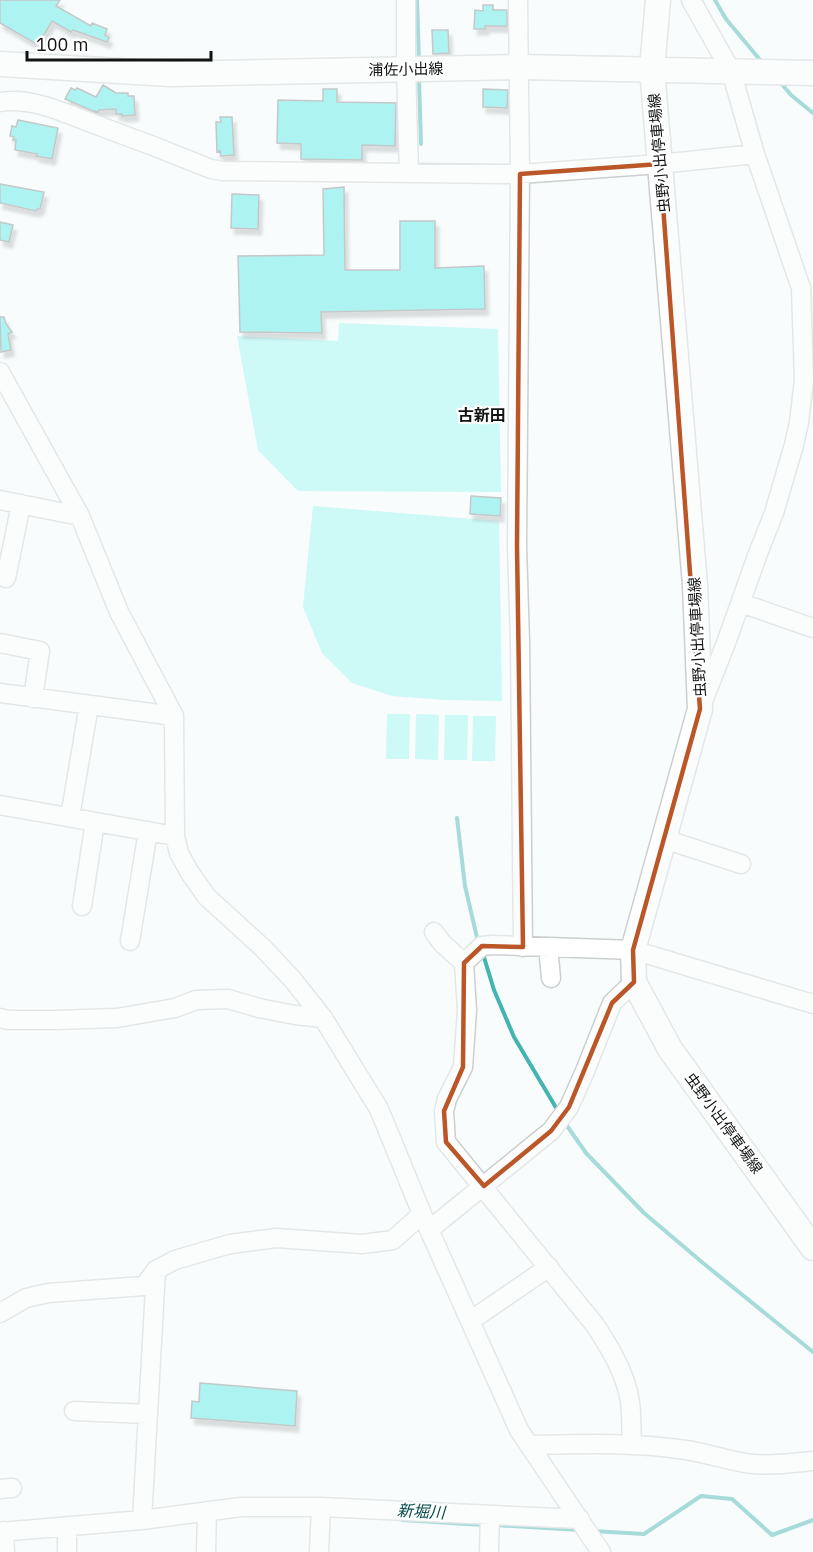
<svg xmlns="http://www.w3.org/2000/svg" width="813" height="1552" font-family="'IBM Plex Sans','Noto Sans JP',sans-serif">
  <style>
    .green { fill: #99f6f2 }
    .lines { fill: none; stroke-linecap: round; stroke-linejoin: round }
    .stream { stroke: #43b4b1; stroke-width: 4 }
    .building { fill: #51e9e5; stroke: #878b8b; stroke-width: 1.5; filter: url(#shadow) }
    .minor-casing { stroke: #cbcfce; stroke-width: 21 }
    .major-casing { stroke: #cbcfce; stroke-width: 27 }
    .minor { stroke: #fff; stroke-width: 18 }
    .major { stroke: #fff; stroke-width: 24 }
    .marked { fill: none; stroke: #bb5628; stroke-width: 4.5; stroke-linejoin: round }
    .labels { text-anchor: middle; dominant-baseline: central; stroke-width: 4.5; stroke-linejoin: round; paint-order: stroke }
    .street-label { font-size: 15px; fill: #121313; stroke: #fff }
    .neighbourhood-label { font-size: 16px; font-weight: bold; fill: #121313; stroke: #fff }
    .water-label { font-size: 16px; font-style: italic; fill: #024948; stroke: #fff }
  </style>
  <defs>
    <filter id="shadow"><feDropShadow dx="3.5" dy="6" stdDeviation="1.5" flood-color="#0004"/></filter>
  </defs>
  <rect width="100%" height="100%" fill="#f8fcfc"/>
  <path class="green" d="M339,323L498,329L501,492L298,491L258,450L237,336L338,341Z
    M313,506L499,521L502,701L445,700L392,696L352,683L322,653L303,607Z
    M387,714H410L409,759H386Z
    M416,714L439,715L438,760L415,759Z
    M445,715H468L467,760H444Z
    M473,716H496L495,761H472Z"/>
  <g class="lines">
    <path class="stream" d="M417,0L419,62
      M715,0L726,19L761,61
      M419,79L421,144
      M780,82L791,95L813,113
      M457,818L465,886L478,942
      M483,954L494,990L514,1037L558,1111
      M565,1123L586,1153L644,1213L703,1263L813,1352
      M402,1520L484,1525
      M495,1525L580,1530
      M593,1531L644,1534L701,1496L732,1499L772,1535L813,1520"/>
  </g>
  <path class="building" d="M0,0H60L56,6L91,26L92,23L107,29L105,35L109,38L107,42L73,30L71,32L52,21L38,45L0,23Z
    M483,5H493V10H507V26H485V29H474L475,10L483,11Z
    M432,30H448L449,53L433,54Z
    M103,85L116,93H128V96H134L135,115L122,116V114H116V109L99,110L98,112L95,111V112L65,99L71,88L75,90L77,88L96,97Z
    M323,89H337V102L396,103L395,146L362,145V160L301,159V144L277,143L278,100L323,101Z
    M483,89L508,90L507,108L483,107Z
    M220,117H232L234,155L221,156L220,151L217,152L216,122H221Z
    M18,120L58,128L52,159L36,156L37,154L15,150L16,140H13L14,137L10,136L12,126L16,127Z
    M0,184L44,192L40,209H37L36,211L0,203Z
    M344,187L345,270H400V221H435V268L484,266L485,309L321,312L322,333L240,332L238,256L324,255L323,189Z
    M232,194L259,195L258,229L231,228Z
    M0,222L13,225L9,242L0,240Z
    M0,317H4L6,324L12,332L8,334L11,350L1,352Z
    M471,496L501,498L500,516L470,514Z
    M200,1383L297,1391L295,1426L191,1418L192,1401L199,1402Z"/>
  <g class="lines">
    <defs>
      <path id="minor" d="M406,0V68L409,173
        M518,0L520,174L517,546L520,642L523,947
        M691,0L731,71L755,154L801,288L804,380L799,422L794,445L774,513L757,556L726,643L702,704
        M0,102C32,97 65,113 94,124C133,138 172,153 211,169L223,171L520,174L660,164L755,154
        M0,372L80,516L119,612L174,716L175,836L179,853L190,873L207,897L263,948L293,980L323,1018L379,1109L422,1214L519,1430L601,1552
        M0,500L80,516
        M6,578L21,504
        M741,603L813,628
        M0,643L40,651L33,698
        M0,693L174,716
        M0,805L175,836
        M70,817L89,705
        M664,839L741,864
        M82,906L95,822
        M434,932L442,943L464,963
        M130,941L148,831
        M548,947L551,978
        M0,1018L9,1020H56L117,1018L175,1008L196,1000L228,999L259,1008L295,1015L323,1018
        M429,1230L551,1131L569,1107L585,1071L612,1003L634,982
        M0,1313L26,1298L48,1293L144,1286L156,1270L175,1260L230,1244L276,1238L362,1244L393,1240L422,1214
        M470,1321L549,1267
        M74,1411L148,1414
        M529,1445C581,1444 634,1442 686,1450C708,1453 731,1462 753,1464C773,1466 793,1463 813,1461
        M632,1445C631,1431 632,1416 630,1402C626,1374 610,1348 595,1325L446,1142L444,1111L447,1099L463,1067L467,1010L464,963L482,946L493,945L633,950L813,1004
        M0,1489L12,1488
        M142,1520L156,1270
        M67,1526V1552
        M4,1531L5,1552
        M0,1532L142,1520L241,1507H321L580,1519
        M206,1552L207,1511
        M319,1552L321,1507
        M489,1552L490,1515"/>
      <path id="major" d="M658,0L652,69L695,585L700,709L633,950L634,982L670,1049L813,1248
        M0,64L170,74L519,67L813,73"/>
    </defs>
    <use href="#minor" class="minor-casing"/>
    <use href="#major" class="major-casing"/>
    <use href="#minor" class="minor"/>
    <use href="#major" class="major"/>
  </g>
  <path d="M0 0H813V1552H0ZM660,164L700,709L633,950L634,982L612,1003L569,1107L551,1131L484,1186L446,1142L444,1111L463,1067L464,963L482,946L523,947L517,546L520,174Z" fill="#f8fcfc" fill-opacity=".55" fill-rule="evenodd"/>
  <path class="marked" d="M660,164L700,709L633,950L634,982L612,1003L569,1107L551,1131L484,1186L446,1142L444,1111L463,1067L464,963L482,946L523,947L517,546L520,174Z"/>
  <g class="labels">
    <g class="street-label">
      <text transform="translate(406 69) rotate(-1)">浦佐小出線</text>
      <text transform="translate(659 153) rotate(-95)">虫野小出停車場線</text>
      <text transform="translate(697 637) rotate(-93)">虫野小出停車場線</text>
      <text transform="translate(724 1123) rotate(54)">虫野小出停車場線</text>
    </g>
    <g class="neighbourhood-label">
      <text x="482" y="415">古新田</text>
    </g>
    <g class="water-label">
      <text transform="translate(421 1511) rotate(3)">新堀川</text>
    </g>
  </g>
  <path d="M27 51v9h184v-9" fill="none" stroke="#121313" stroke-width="3"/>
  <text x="36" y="51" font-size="18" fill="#121313" stroke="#ffffff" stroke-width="4.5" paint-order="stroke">100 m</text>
</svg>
